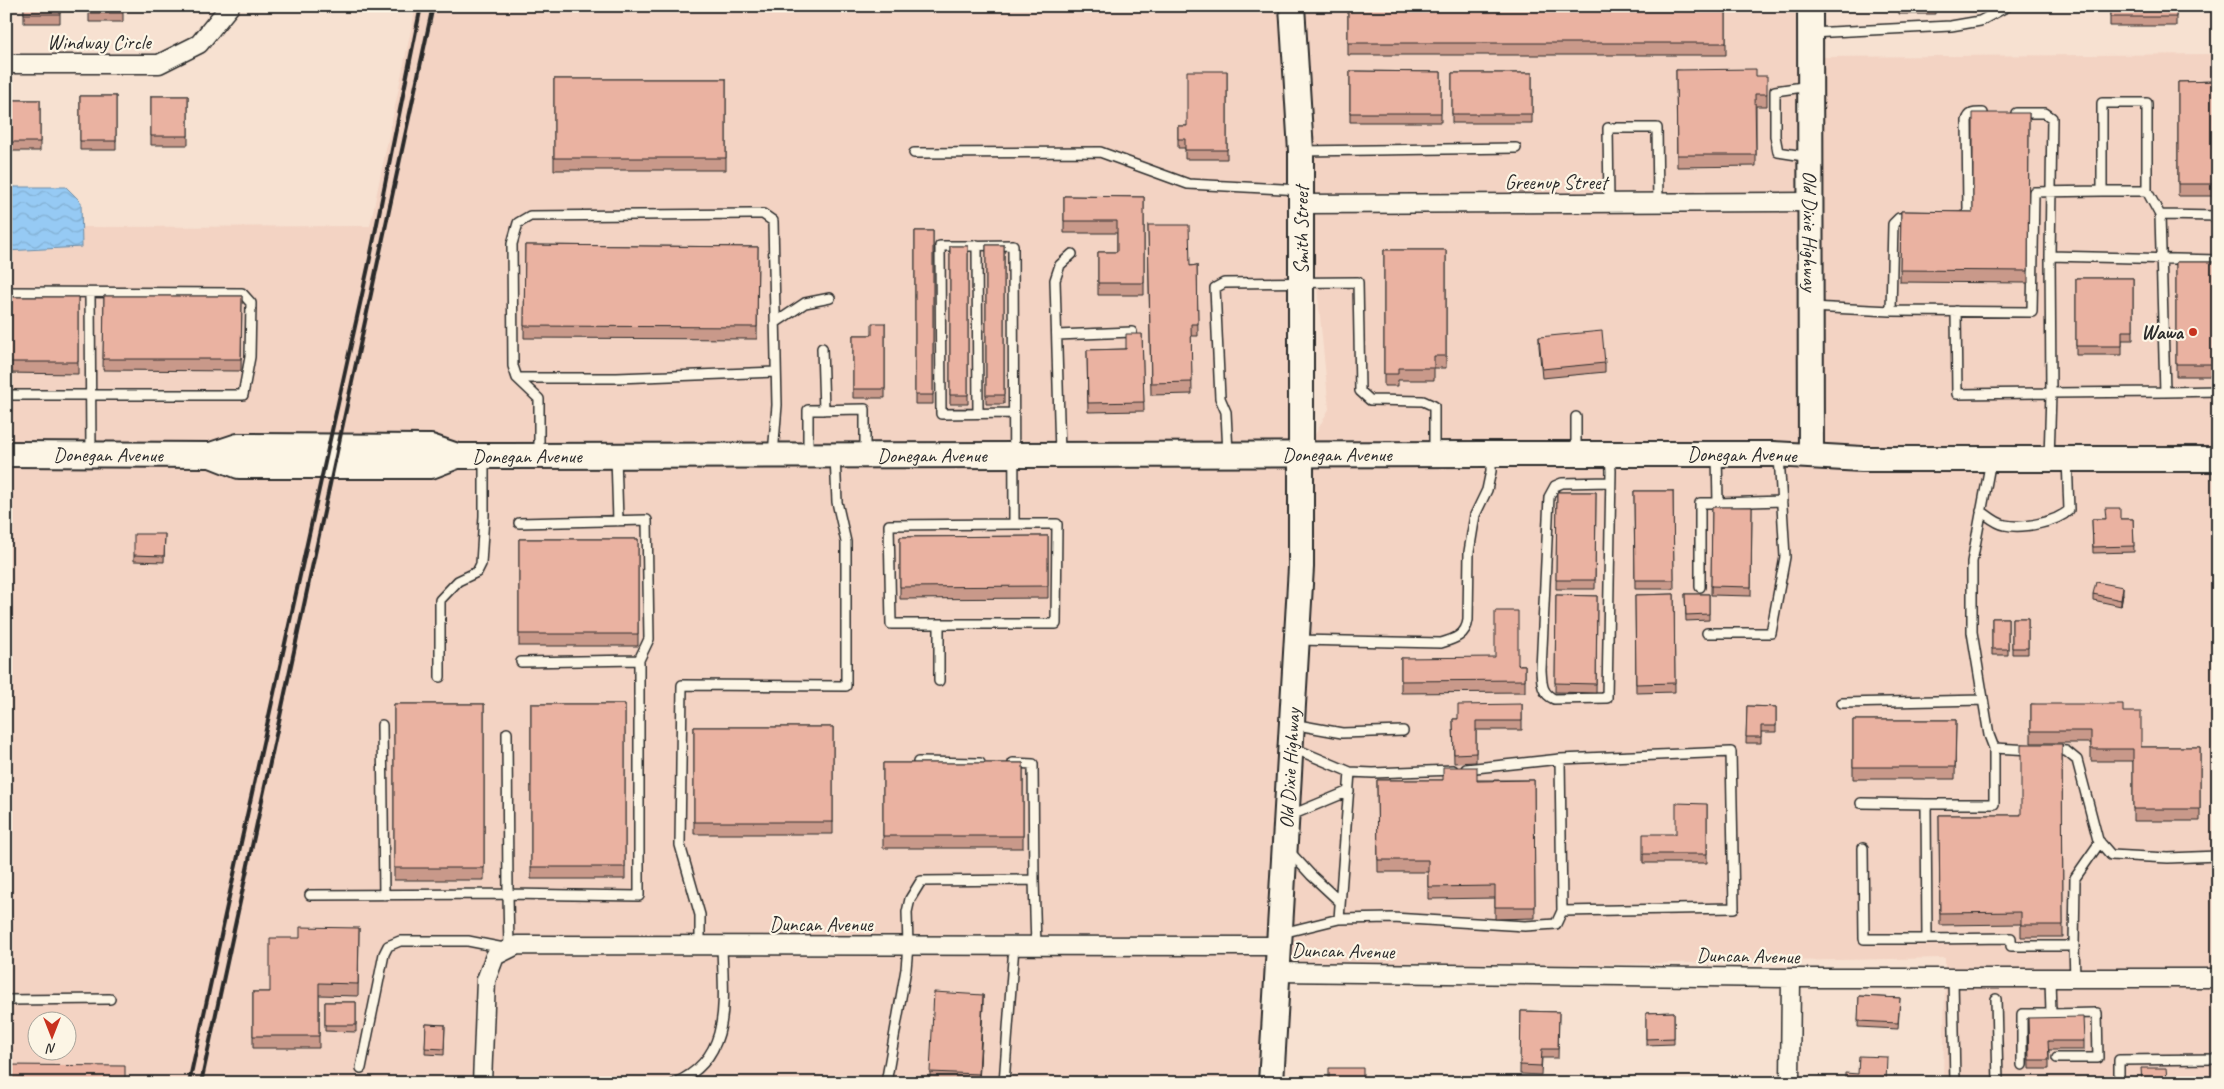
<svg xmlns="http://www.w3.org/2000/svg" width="2224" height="1089" font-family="Caveat,sans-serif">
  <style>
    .built { fill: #f3d3c3; fill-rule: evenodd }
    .water { fill: url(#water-waves); stroke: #6b8aa4 }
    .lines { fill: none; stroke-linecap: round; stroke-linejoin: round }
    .lane-casing { stroke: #2b2b2b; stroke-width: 12 }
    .street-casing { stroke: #2b2b2b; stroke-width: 21 }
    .secondary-casing { stroke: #2b2b2b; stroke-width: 28 }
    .lane { stroke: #fcf5e5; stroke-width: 9 }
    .street { stroke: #fcf5e5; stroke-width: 18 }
    .secondary { stroke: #fcf5e5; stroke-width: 24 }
    .rail { stroke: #2b2b2b; stroke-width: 4 }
    .wall { fill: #c9998a; stroke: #2b2b2b }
    .shaded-wall { fill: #a47d71; stroke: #2b2b2b }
    .building { fill: #eab2a1; stroke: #2b2b2b }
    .poi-dot { fill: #c8321e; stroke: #fcf5e5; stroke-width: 2 }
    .labels { text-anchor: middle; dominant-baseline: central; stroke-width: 4.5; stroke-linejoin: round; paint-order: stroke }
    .street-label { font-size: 20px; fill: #2b2b2b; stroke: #fcf5e5 }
    .poi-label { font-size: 20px; font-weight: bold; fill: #2b2b2b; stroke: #fcf5e5; text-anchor: end }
  </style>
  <defs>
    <pattern id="water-waves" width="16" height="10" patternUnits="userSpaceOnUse" patternTransform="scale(1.25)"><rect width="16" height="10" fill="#96caf4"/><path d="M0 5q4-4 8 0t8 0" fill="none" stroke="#81aed1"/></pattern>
  </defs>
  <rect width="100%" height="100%" fill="#f7e1d1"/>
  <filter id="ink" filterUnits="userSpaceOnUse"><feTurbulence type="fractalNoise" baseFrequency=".02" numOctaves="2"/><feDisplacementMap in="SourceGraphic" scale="10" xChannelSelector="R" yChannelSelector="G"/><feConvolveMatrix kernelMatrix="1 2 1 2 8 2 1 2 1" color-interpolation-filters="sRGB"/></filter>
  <g filter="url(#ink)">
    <path class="built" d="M416,6H1283L1292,151V444L337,446L6,444V251L82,247V227L370,226Z
      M1300,6H1801L1802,192L1310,194Z
      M2218,54V449H1863L1820,446L1819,57Z
      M1802,212L1803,446L2218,469V968H1945V958L1567,965L1287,962L1310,444L1329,409L1310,214Z
      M6,464H1292L1293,566L1270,936L517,935L491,946L487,952L478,976L474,1078L472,1083H6ZM38,1022H68V1052H38Z
      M518,955L1269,956L1266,1012L1254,1083H491L495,982L502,963Z
      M1945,988H2218V1083H1943Z"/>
    <path class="water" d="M6,187H66L81,202L82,247L6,251Z"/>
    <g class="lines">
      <defs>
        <path id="lane" d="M1810,33L1951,26L1980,21L2008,6
          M1810,86L1775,91V136L1778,152L1810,157
          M2016,113H2045L2052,118L2050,256
          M1301,151L1516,148
          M914,153L1100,152L1188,184L1301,190
          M2147,191H2102V103H2147V191L2160,215
          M1609,203L1608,128H1657L1658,203
          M1960,217L1967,215L1968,210L1967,121C1969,112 1975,113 1983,113
          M977,245L978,413
          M6,292L242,293L251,303L250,357L243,395H6
          M90,293L91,454
          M1811,307L1891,311L2032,312L2034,192L2102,191
          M1891,311L1893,224L1899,218H1912
          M1956,311L1957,394L2051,393L2050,256L2218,260
          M775,323L805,303L830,298
          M1057,335L1132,332
          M822,348L824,410
          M517,378H617L775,372
          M2165,392L2218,391
          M1014,413L941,414L940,246L1013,245L1014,524H1057L1056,624H891L889,525L1014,524
          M1576,417V454
          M808,454V410L865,409V455
          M1060,454L1055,280L1060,265L1072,254
          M1228,454L1226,412L1220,398L1215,288L1224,283L1358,282L1360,391L1370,400L1423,401L1434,406V454
          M1610,454L1611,471L1607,698L1554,699C1541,693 1542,683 1541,670L1549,497L1555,486L1562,483L1610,482
          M539,455V399L517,378L513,366L512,244L518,223L530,216L752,214H763L773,221L777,405L773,455
          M1717,455L1718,503L1782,501
          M616,456L618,521
          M2049,459L2051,393L2165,392L2160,215L2218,216
          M1991,460L1972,562V632L1989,735L1994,748L2032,750
          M1981,511C1988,516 1997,524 2005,525C2023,529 2057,522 2069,510L2067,459
          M519,523L647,520L649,639L639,660
          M1700,587V503H1718
          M939,624V681
          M1707,633H1771L1785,557L1779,455
          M1298,640L1441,643C1455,639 1466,635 1468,620L1469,552L1475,515L1487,490L1491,471V454
          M440,677V600L458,581L477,572L481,564L484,516V456
          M1842,703L1983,700
          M1292,724L1342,733L1403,731
          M382,725L384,895
          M1291,747L1350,772L1373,773L1453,770
          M1994,748V804H1926L1927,939L2011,938V946H2074L2075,978
          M2052,750L2066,751L2077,760L2098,840L2111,855L2168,858L2218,856
          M1560,759L1731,752L1734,908L1562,911
          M918,762L980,763
          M1013,763L1033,764L1034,880
          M1861,803L1926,804
          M1289,816L1349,791
          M1863,848L1864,939H1927
          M1288,850L1311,875L1339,901
          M310,895L508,894L507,733
          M1339,919L1350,772
          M1282,933L1339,919L1393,918L1525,926L1556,924L1562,911L1560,759L1466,769
          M700,945V915L680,845L682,685L846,686V542L837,502L835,455
          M2074,946L2075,878L2100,842
          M1953,978L1955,1083
          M2050,978L2051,1014L2097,1013L2098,1058H2057
          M1996,999L1998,1083
          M6,1000L110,999
          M2022,1065V1014H2051
          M361,1068L384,954L388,946L400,941H468L509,949L508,894L639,896V660L521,662
          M675,1083C734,1057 723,999 722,945
          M886,1083L906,969L908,946L907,912L910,899L921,881L1034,880L1036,946
          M1004,1083L1014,946
          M2119,1083V1060L2218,1059"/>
        <path id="street" d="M6,64H159L199,44L230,6
          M1301,204L1811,202
          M1277,972L1791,978H2218
          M482,1083L486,980L495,956L517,945L1278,946
          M1790,1083L1791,978"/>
        <g id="secondary">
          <path id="s1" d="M1810,6L1811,456"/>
          <path id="s2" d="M6,454L211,455L238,446L431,447L457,456L1491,454H1773L1862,459H2218"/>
          <path d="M211,455L239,466H431L457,456"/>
          <path id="s3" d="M1271,1083L1301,567V151L1292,6"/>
        </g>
      </defs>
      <use href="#lane" class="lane-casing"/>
      <use href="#street" class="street-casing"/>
      <use href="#secondary" class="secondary-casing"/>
      <use href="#lane" class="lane"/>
      <use href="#street" class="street"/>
      <use href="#secondary" class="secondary"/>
      <path class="rail" d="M223,924L369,263L421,6
        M189,1083L225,917
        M201,1083L433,6"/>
    </g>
    <path class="wall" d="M24,6H60V23H24Z
      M89,6H123V22H89Z
      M1348,6H1726V55H1348Z
      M1899,6H1935V14H1899Z
      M2110,6H2176V26H2110Z
      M1676,70L1756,76L1767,94V106H1756V166L1677,167Z
      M1227,71V159H1185V148H1178V126H1187Z
      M1350,71L1441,72V122H1350Z
      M1452,73H1532V123H1452Z
      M554,79H726V170H554Z
      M2218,81V196H2178V82Z
      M80,96H116V150H80Z
      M151,96H188V145H151Z
      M6,100H40V151H6Z
      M2029,113L2028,283L1900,282L1901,211L1973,212Z
      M1064,196L1144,197V295H1098V252H1117V233H1064Z
      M1148,225L1190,266L1197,265L1198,336H1191L1192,394L1151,395Z
      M915,231H933V404H915Z
      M525,245L758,247L757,339L524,338Z
      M986,245H1004V404H986Z
      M950,246H968V404H950Z
      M1384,250H1446V368H1434V380H1398V386H1384Z
      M2176,262H2218V376H2176Z
      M2076,278H2133V340H2122V355H2076Z
      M104,296H242L241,371L103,370Z
      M6,297H78V374L6,373Z
      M885,323V398H853V335H872Z
      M1142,334L1144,411L1088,412L1087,350L1126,349Z
      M1539,337L1605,363V372L1542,378L1539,346Z
      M1634,491H1673L1674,589H1635Z
      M1557,492H1596L1595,589H1556Z
      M1712,507H1752L1751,596L1711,595Z
      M2092,519H2133L2134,552L2093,553Z
      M165,534L164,562L134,561V555Z
      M1048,536V598L900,599V537Z
      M519,539H638V646H519Z
      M1674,594L1675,692L1636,693L1635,595Z
      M1685,594H1709V620L1686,621Z
      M2093,594H2123L2121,606L2093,600Z
      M1556,595L1597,596L1596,693L1555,692Z
      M1992,618H2008V655H1992Z
      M2012,618H2028V654H2012Z
      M1401,658L1525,665V692L1401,693Z
      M394,704H484V880H394Z
      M531,704H625V879H531Z
      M1522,704V730H1476V762L1454,763L1453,719H1458Z
      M2031,704L2123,712L2141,747H2200V821H2133V761H2091V743H2031Z
      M1747,706L1776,707V732H1761V743H1746Z
      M1853,720H1956L1955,779H1853Z
      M694,727H833V834H694Z
      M2062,744L2063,937H2021V924L1940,925L1939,815H2021Z
      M883,763H1023V848H883Z
      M1377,780H1534L1535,918L1495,919V898L1428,899V872H1378Z
      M1707,804V863H1643V854L1676,834Z
      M359,928L358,996L319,995V1048H253V992H270Z
      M1859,996L1900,998L1898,1029L1858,1027Z
      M325,1002H356V1032L325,1031Z
      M983,1004L979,1083L930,1081V1072Z
      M1521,1011L1559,1012L1558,1058H1542L1541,1075L1520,1074Z
      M1674,1012V1044L1646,1045V1013Z
      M2028,1018L2084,1041V1050H2049V1069H2029Z
      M426,1024L445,1025L444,1055L425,1054Z"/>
    <path class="shaded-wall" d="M2123,587V594L2121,606V600Z
      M983,995V1004L979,1083V1074Z"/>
    <path class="building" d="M24,6H60V14H24Z
      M89,6H123V13H89Z
      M1348,6H1726V43H1348Z
      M1899,6H1935V8H1899Z
      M2110,6H2176V17H2110Z
      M1756,69V76H1767V94H1755L1756,155H1677L1676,70Z
      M1187,71H1227V150H1185V139H1178V126H1187Z
      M1350,71L1441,72V113H1350Z
      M1452,73H1532V114H1452Z
      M554,79H726V158H554Z
      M2218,81V184H2178V82Z
      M80,96H116V141H80Z
      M151,96H188V136H151Z
      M6,100H40V142H6Z
      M1973,113H2029L2028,271L1900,270L1901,211L1973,212Z
      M1064,196L1144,197V283H1098V252H1117V221H1064Z
      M1148,225H1189L1190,266L1197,265L1198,324H1191L1192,382L1151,383Z
      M915,231H933V395H915Z
      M525,245L758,247L757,327L524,326Z
      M986,245H1004V395H986Z
      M950,246H968V395H950Z
      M1384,250H1446V356H1434V368H1398V374H1384Z
      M2176,262H2218V364H2176Z
      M2076,278H2133V331H2122V346H2076Z
      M104,296H242L241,359H103Z
      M6,297H78V362H6Z
      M872,323H885V389H853V335H872Z
      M1602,331L1605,363L1542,369L1539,337Z
      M1126,334H1142L1144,402L1088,403L1087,350L1126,349Z
      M1634,491H1673L1674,580H1635Z
      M1557,492H1596L1595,580H1556Z
      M1712,507H1752L1751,587L1711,586Z
      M2105,508H2120V519H2133L2134,546L2093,547L2092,519H2106Z
      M134,534H165L164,556L134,555Z
      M1048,536V586L900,587V537Z
      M519,539H638V634H519Z
      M2096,582L2123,587L2121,600L2093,594Z
      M1674,594L1675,683L1636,684L1635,595Z
      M1685,594H1709V614L1686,615Z
      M1556,595L1597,596L1596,684L1555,683Z
      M1495,611H1518V665H1525V680L1401,681V658L1495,657Z
      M1992,618H2008V649H1992Z
      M2012,618H2028V648H2012Z
      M394,704H484V868H394Z
      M531,704H625V867H531Z
      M1522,704V721H1476V753L1454,754L1453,719H1458V705Z
      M2031,704H2123V712H2141V747H2200V809H2133V749H2091V731H2031Z
      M1747,706L1776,707V726H1761V737H1746Z
      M1853,720H1956L1955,767H1853Z
      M694,727H833V822H694Z
      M2021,744H2062L2063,925H2021V912L1940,913L1939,815H2021Z
      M883,763H1023V836H883Z
      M1443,767H1477V781L1534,780L1535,907H1495V886L1428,887V860H1378L1377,780H1443Z
      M1676,803L1707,804V854H1643V834H1676Z
      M300,927L359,928L358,984L319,983V1036H253V992H270V938H300Z
      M934,992L983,995L979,1074L930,1072Z
      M1859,996L1900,998L1898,1023L1858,1021Z
      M325,1002H356V1025H325Z
      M1521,1011L1559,1012L1558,1049H1542L1541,1066L1520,1065Z
      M1674,1012V1038L1646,1039V1013Z
      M2083,1017L2084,1041H2048L2049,1060H2029L2028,1018Z
      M426,1024L445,1025L444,1049L425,1048Z
      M1859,1056L1887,1057L1886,1083H1845V1073L1858,1074Z
      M6,1065L125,1066V1083H6Z
      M1329,1068H1363V1083H1329Z
      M2141,1068H2166L2167,1079H2207V1083H2142Z"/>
  </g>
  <circle class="poi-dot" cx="2193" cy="332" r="5"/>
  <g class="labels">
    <g class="street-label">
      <text x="99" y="42">Windway Circle</text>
      <text x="1556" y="182">Greenup Street</text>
      <text transform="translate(1301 230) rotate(-90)">Smith Street</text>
      <text stroke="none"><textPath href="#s1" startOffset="225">Old Dixie Highway</textPath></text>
      <text stroke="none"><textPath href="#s2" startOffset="1334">Donegan Avenue</textPath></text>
      <text stroke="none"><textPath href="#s2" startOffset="102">Donegan Avenue</textPath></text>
      <text stroke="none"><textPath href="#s2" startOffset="929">Donegan Avenue</textPath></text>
      <text stroke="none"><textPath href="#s2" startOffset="1739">Donegan Avenue</textPath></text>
      <text stroke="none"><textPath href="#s2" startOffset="524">Donegan Avenue</textPath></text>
      <text stroke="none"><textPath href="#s3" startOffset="315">Old Dixie Highway</textPath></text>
      <text x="821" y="924">Duncan Avenue</text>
      <text transform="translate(1343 951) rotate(1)">Duncan Avenue</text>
      <text transform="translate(1748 956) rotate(1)">Duncan Avenue</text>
    </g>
    <g class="poi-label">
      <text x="2183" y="332">Wawa</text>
    </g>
  </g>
  <rect width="2224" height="1089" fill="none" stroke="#fcf5e5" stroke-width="25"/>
  <rect x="12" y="12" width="2199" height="1064" fill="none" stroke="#2b2b2b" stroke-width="2" filter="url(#ink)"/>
  <g transform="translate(52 1036) rotate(180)"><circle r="24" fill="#fcf5e5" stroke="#a8a49b"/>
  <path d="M0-4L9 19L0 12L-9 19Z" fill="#c8321e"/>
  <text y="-8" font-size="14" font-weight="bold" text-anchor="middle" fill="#2b2b2b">N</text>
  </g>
</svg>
